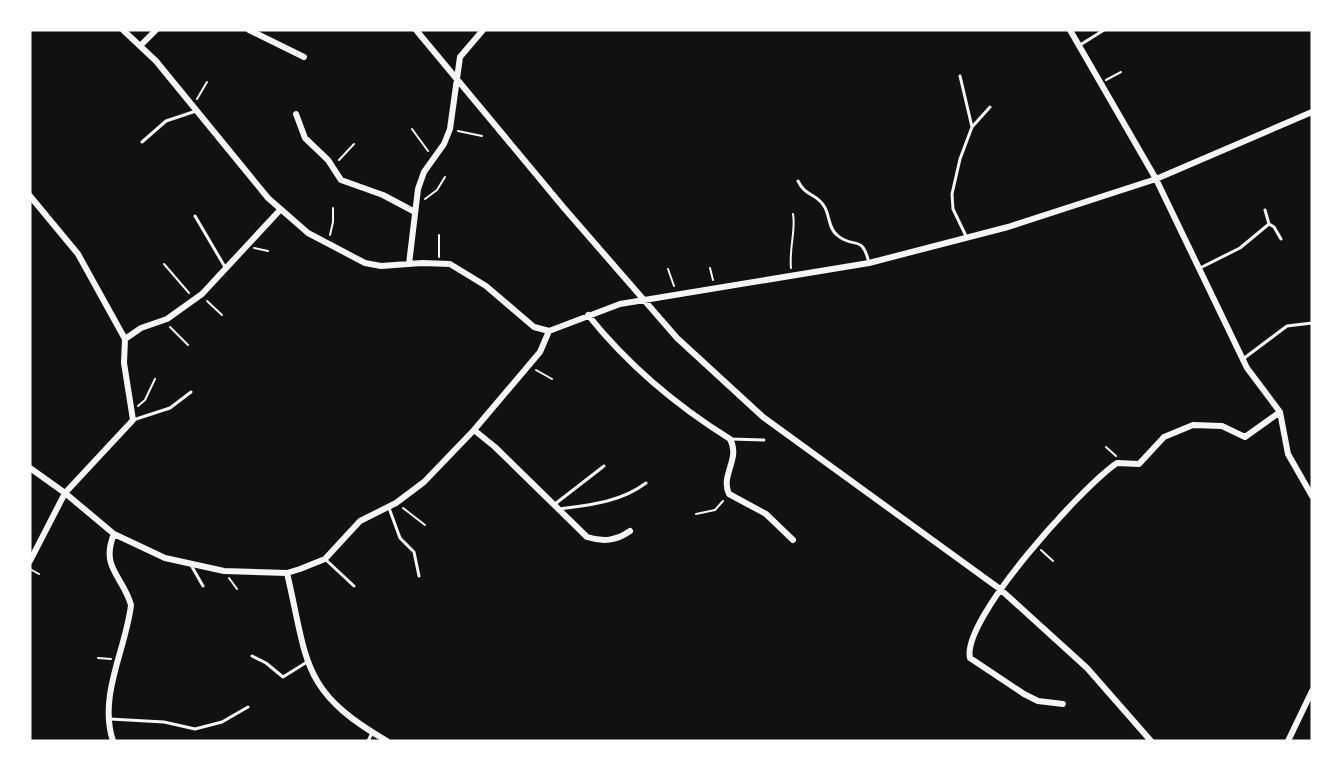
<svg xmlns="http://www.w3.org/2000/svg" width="1342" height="771" font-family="Merriweather,serif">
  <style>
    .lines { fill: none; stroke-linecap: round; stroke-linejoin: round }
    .path { stroke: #f5f5f5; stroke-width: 2 }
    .service { stroke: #f5f5f5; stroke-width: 3 }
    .minor { stroke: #f5f5f5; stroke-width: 6 }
  </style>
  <rect width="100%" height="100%" fill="#111"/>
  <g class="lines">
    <path class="path" d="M1106,80L1121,72
      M197,99L207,82
      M412,129L428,151
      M458,131L482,136
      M339,160L354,144
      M425,199L437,190L445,177
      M330,235L333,222V208
      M254,248L268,251
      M439,257V235
      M164,264L189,293
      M710,268L713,280
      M791,268C789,248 796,230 793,214
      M668,269L674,286
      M207,301L222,315
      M170,327L188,345
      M536,370L552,379
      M138,406L145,400L155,379
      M1106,447L1116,456
      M403,508L425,525
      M696,514L715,510L723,501
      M1041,550L1053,561
      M30,569L39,574
      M229,578L237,589
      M98,658L111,659"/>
    <path class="service" d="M1080,45L1104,30
      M960,76L972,127L960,159L952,194L953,209L966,236
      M972,127L990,107
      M142,142L166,121L196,111
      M798,181C805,196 817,194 824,206C830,215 828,228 837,235C854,250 862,233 869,263
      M1265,210L1269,224
      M195,216L225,267
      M1200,268L1240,248L1269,224L1274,227L1281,239
      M1243,359L1287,326L1312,323
      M133,420L170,408L191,392
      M730,439L764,440
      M555,504L604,466
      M389,508L400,538L414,552L419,576
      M559,509C590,505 621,502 646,483
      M325,559L354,586
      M191,565L203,586
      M252,656L266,663L283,677L307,662
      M110,719L164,722L195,729L222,722L248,707
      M368,741L372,733"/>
    <path class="minor" d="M123,30L156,61L268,198L308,233L365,263L381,266L422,263L450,264L486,286L534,327L549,331L620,304L869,263L1008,227L1156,179L1312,112
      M249,30L304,57
      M416,30L564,208L677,338L763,417L1000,589L1087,668L1151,741
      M1070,30L1156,179L1247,368L1280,412L1288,454L1312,496
      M141,45L156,30
      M296,114L305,138L328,160L341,180L383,195L415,212
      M30,196L78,254L125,339
      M409,264L418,189L424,172L444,144L450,129L460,57L483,30
      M588,315C628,365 677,406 730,439C741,459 720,475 729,494L766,514L793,540
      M474,430L495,447L587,537C603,542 616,541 630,531
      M30,468L65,493L114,534L165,558L224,571L287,573L300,569L325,559L360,521L396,503L424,482L474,430L540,352L549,331
      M30,561L65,493L133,420L124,363L125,339L141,328L167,319L202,294L280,210
      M287,573C308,662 300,691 387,741
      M1063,704L1038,701L1024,694L970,658C961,619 1084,485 1117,463L1139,464L1164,437L1193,425L1222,426L1245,437L1280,412
      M113,741C98,696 126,649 131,605C123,576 100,568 114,534
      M1288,741L1312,691"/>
  </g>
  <rect width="1342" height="771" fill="none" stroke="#ffffff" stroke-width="63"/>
</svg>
